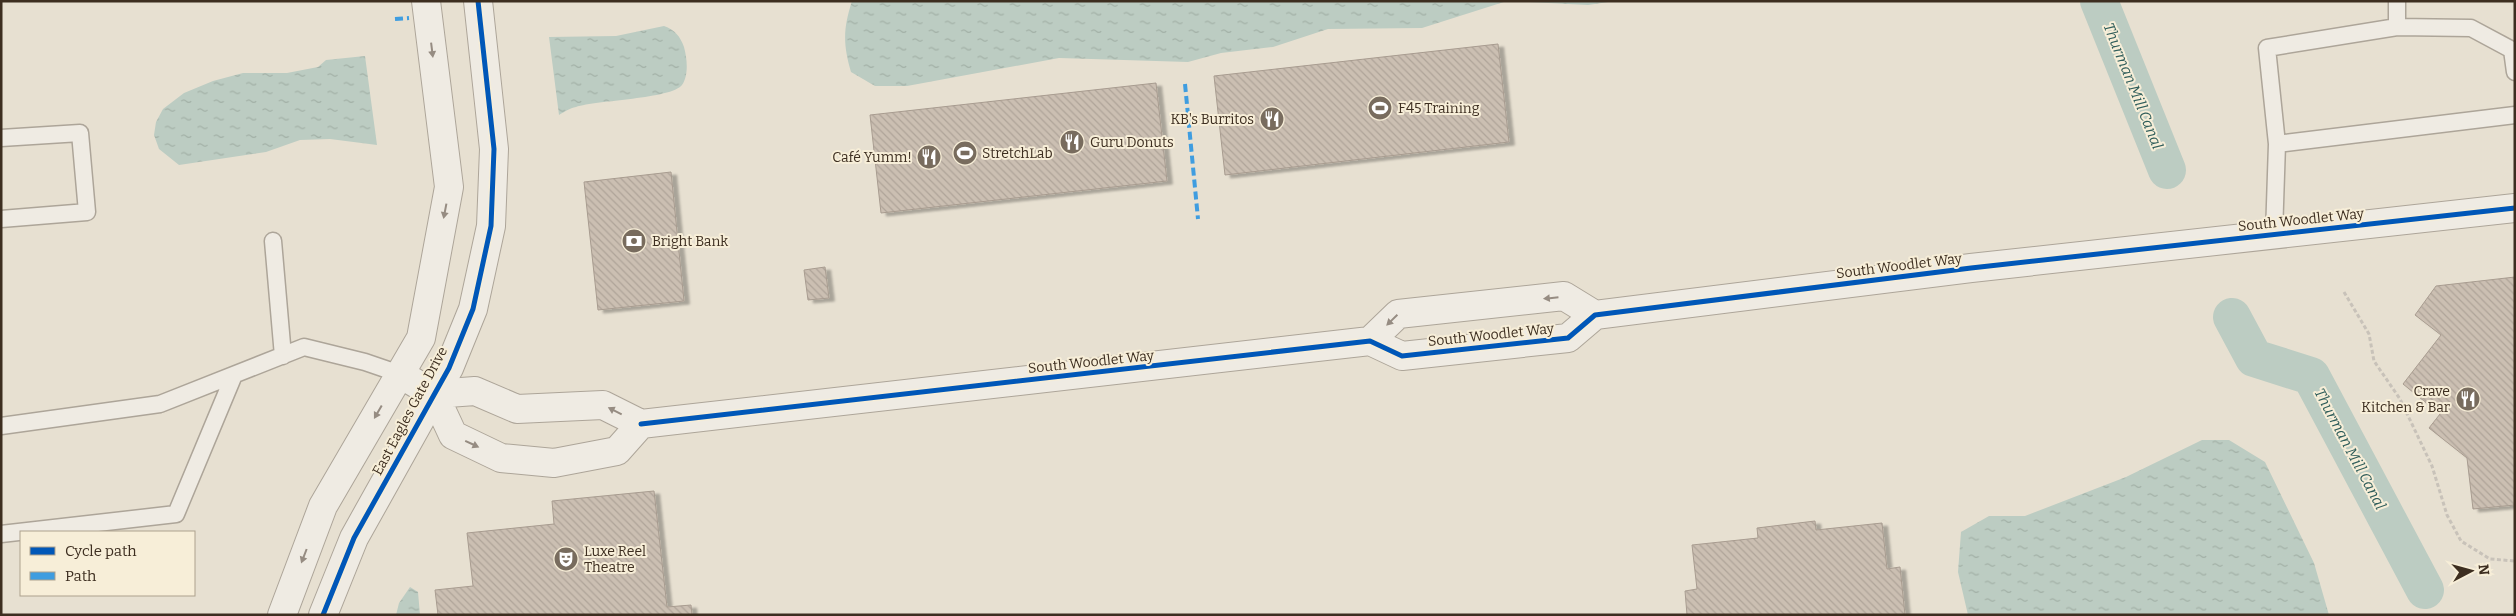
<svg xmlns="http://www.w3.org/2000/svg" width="2516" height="616" font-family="Bitter,serif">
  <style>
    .water { fill: url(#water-ripples) }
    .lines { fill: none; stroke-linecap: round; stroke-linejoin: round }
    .canal { stroke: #bcccc2; stroke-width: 38 }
    .building { fill: url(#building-back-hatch); stroke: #a89c90; filter: url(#shadow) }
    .service-casing { stroke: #ada599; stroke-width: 19 }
    .minor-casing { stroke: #ada599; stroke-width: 30 }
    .tertiary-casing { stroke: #ada599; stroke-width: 30 }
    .path { stroke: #c8c2b9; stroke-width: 3; stroke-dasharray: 4 2.5; stroke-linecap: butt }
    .service { stroke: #efebe3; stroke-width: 16 }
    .minor { stroke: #efebe3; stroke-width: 28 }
    .tertiary { stroke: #efebe3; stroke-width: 28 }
    .quiet { stroke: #3f9de0; stroke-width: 4; stroke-dasharray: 8 4; stroke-linecap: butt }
    .cycleway-casing { stroke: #f7eed8; stroke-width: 8 }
    .cycleway { stroke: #0057b8; stroke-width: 5 }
    .oneway { fill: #968c82 }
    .labels { text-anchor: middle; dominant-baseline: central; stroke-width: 4; stroke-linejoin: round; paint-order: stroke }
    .poi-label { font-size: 14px; fill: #3d2e20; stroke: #f7eed8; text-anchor: start }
    .street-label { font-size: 14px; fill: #3d2e20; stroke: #f7eed8 }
    .water-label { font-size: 15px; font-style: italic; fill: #2f5d5a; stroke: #f7eed8 }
  </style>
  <defs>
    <pattern id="water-ripples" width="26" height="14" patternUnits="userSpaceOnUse" patternTransform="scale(1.25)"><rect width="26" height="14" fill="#bcccc2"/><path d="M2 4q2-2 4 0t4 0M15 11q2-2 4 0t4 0" fill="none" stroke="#a2b0a6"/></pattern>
    <pattern id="building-back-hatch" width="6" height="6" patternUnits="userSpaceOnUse" patternTransform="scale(1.25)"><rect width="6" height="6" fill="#cbbfb2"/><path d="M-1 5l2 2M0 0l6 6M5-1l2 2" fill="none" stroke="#afa499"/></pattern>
    <filter id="shadow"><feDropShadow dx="5.5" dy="3" stdDeviation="1" flood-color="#0004"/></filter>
  </defs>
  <rect width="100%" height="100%" fill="#e7e0d1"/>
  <path class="water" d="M852,1H1615L1588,5L1507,1L1422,28L1328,29L1273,47L1221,53L1188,62L1059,58L907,86H875L851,72C843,44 843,29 852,1Z
    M664,26C675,30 680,36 684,47C687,58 689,75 682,85C671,99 597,100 576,107C570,108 564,112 559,115L549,37L616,36Z
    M365,56L377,145L330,139L300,140L266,152L179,165L159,149L154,135L156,122L163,109L184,93L213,81L243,73H287L318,67L326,60Z
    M2202,440H2229L2265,462L2314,563L2329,615H1968L1958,572L1961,532L1989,516H2025L2126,477Z
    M410,587L418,592L420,615H396L399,603Z"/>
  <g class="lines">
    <path class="canal" d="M2099,1L2167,170
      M2232,317L2254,358L2311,376L2425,590"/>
  </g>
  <path class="building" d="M1498,44L1509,142L1225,175L1214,76Z
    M1156,83L1167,181L881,213L870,115Z
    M671,172L684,301L598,310L584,182Z
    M825,267L829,298L808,300L804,270Z
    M2515,277V505L2473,509L2467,458L2429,428L2440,414L2403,384L2441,335L2415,315L2436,286Z
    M654,491L667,607L691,605L692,615H438L435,590L473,586L467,533L554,524L552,501Z
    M1815,521L1816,530L1882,523L1887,569L1900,567L1905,615H1687L1685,591L1697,589L1692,545L1758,538L1757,528Z"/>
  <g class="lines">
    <defs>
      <path id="service" d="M2397,27V1
        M2515,72L2512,50L2471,28L2397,27L2267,48L2277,144L2515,115
        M1,138L80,133L87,212L1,219
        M2274,234L2277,144
        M273,241L283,356
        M1,426L160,404L304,347L365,362L400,374
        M1,534L176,514L234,375"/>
      <path id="minor" d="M1370,341L1398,314L1564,296L1595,315
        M400,374L434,394L475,391L517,409L603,405L641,424L617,451L554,463L501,458L453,435L434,394
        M641,424L1370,341L1402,356L1568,338L1595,315L1971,268L2515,208"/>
      <path id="tertiary" d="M282,615L323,506L421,338L449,187L426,1
        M323,615L354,538L449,368L473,309L491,226L494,149L478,1"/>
    </defs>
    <use href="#service" class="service-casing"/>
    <use href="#minor" class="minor-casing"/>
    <use href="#tertiary" class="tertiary-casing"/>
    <path class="path" d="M2344,292L2369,334L2374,361L2400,399L2432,466L2447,515L2461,541L2490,559L2515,561"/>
    <use href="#service" class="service"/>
    <use href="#minor" class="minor"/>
    <use href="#tertiary" class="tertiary"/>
    <path class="quiet" d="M395,19L409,18
      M1185,84L1198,219"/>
    <defs>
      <path id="cycleway" d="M641,424L1370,341L1402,356L1568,338L1595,315L1971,268L2515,208
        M323,615L354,538L449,368L473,309L491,226L494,149L478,1"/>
    </defs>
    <use href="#cycleway" class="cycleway-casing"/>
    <use href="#cycleway" class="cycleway"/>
  </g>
  <defs><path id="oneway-solid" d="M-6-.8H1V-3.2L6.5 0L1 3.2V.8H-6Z" transform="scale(1.25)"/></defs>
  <g class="oneway">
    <use href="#oneway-solid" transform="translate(432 50) rotate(83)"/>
    <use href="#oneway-solid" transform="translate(445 211) rotate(101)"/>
    <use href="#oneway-solid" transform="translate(1551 298) rotate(174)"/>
    <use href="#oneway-solid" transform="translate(1392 320) rotate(136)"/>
    <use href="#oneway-solid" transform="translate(615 411) rotate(-153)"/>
    <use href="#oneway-solid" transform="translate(378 412) rotate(120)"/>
    <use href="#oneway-solid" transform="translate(472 444) rotate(25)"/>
    <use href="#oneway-solid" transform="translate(304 556) rotate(111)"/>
  </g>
  <defs>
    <symbol id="stadium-disc" viewBox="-11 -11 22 22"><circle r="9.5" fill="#786c5e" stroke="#f7eed8"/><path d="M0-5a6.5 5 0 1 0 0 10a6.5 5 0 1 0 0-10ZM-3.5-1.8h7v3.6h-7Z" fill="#fff"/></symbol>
    <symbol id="restaurant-disc" viewBox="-11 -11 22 22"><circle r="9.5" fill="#786c5e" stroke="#f7eed8"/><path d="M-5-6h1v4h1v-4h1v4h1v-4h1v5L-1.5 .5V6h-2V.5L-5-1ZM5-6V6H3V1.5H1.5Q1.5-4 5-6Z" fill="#fff"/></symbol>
    <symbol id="bank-disc" viewBox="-11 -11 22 22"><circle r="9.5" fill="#786c5e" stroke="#f7eed8"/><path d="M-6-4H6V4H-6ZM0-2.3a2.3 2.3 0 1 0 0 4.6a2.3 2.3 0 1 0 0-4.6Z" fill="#fff"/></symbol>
    <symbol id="theatre-disc" viewBox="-11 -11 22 22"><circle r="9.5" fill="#786c5e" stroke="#f7eed8"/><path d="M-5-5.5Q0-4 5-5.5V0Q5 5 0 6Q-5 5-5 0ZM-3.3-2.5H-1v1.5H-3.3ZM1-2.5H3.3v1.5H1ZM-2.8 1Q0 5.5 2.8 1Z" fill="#fff"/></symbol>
  </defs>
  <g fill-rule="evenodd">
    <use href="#stadium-disc" x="1366" y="94" width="28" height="28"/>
    <use href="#restaurant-disc" x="1258" y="105" width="28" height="28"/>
    <use href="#restaurant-disc" x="1058" y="128" width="28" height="28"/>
    <use href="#stadium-disc" x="951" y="139" width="28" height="28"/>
    <use href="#restaurant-disc" x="915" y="143" width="28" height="28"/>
    <use href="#bank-disc" x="620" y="227" width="28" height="28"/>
    <use href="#restaurant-disc" x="2454" y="385" width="28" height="28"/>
    <use href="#theatre-disc" x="552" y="545" width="28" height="28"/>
  </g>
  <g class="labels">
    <g class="poi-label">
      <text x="1398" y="108">F45 Training</text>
      <text x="1254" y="119" text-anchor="end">KB's Burritos</text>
      <text x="1090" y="142">Guru Donuts</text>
      <text x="982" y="153">StretchLab</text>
      <text x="912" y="157" text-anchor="end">Café Yumm!</text>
      <text x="652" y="241">Bright Bank</text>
      <text x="2450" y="391" text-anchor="end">Crave<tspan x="2450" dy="16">Kitchen &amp; Bar</tspan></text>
      <text x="584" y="551">Luxe Reel<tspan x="584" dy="16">Theatre</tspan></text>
    </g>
    <g class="street-label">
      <text transform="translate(2301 220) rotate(-6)">South Woodlet Way</text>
      <text transform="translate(1899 266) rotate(-7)">South Woodlet Way</text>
      <text transform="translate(1491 335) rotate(-6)">South Woodlet Way</text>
      <text transform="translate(1091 362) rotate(-6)">South Woodlet Way</text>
      <text transform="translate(410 411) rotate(-62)">East Eagles Gate Drive</text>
    </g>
    <g class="water-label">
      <text transform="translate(2133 86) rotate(68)">Thurman Mill Canal</text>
      <text transform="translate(2350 449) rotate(62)">Thurman Mill Canal</text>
    </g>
  </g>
  <rect width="2516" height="616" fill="none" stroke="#3d2e20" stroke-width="5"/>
  <rect x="20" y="531" width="175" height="65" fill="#f7eed8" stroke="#ada18e"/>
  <rect x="30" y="547" width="25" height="8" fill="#0057b8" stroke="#ada18e"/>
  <text x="65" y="556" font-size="15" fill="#3d2e20">Cycle path</text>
  <rect x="30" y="572" width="25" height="8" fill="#3f9de0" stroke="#ada18e"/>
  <text x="65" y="581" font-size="15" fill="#3d2e20">Path</text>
  <g transform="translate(2471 571) rotate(84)" stroke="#f7eed8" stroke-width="4" paint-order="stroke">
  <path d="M0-4L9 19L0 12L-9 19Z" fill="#3d2e20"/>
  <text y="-8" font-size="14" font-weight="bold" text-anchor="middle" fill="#3d2e20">N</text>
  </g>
</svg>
